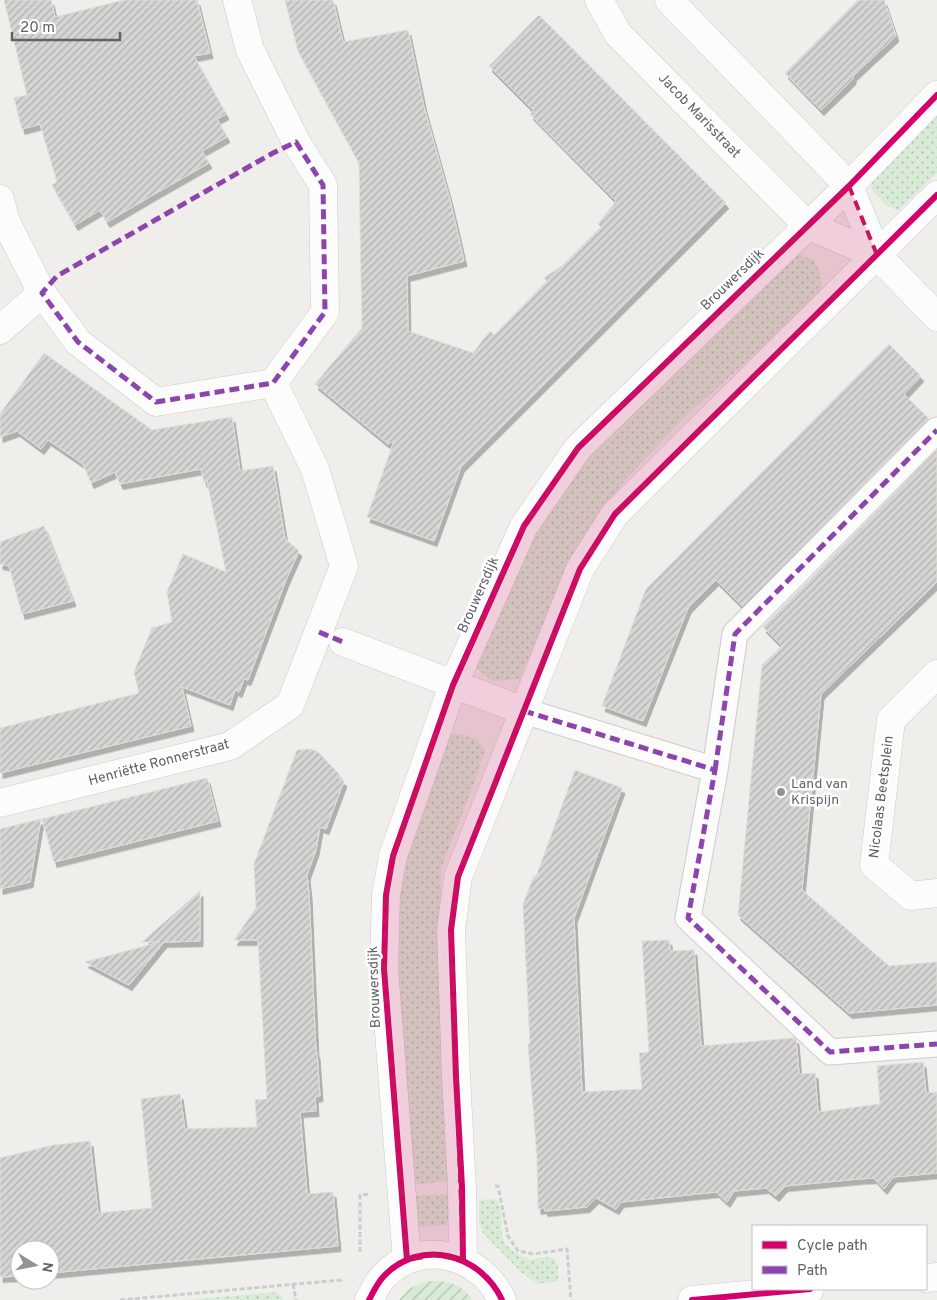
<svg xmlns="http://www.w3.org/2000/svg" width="937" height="1300" font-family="Overpass,sans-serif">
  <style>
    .grass { fill: url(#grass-dots) }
    .garden { fill: url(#garden-furrows) }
    .building { fill: url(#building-hatch); stroke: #deddd9; filter: url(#shadow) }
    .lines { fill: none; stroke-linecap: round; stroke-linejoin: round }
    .pedestrian-casing { stroke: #cbcccc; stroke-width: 27 }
    .minor-casing { stroke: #cbcccc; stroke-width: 29 }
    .tertiary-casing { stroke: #cbcccc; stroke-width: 29 }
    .path { stroke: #cacfcc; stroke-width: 3; stroke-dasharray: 5 2.5; stroke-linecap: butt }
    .pedestrian { stroke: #fdfcfc; stroke-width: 25 }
    .minor { stroke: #fdfcfc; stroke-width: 28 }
    .tertiary { stroke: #fdfcfc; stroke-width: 28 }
    .quiet { stroke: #8e44ad; stroke-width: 5; stroke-dasharray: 10 5; stroke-linecap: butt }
    .cycleway-casing { stroke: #fff; stroke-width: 9 }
    .cycleway { stroke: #d6006c; stroke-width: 6 }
    .marked { fill: #c2185b; fill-opacity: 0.2; stroke: #c2185b; stroke-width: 4; stroke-dasharray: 10 6; stroke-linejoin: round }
    .poi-dot { fill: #919496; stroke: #fff; stroke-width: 2 }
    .labels { text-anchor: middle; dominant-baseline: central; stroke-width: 5; stroke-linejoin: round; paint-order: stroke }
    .street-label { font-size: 14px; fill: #5f6368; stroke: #fff }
    .poi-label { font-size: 14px; fill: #5f6368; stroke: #fff; text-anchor: start }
  </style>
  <defs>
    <pattern id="grass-dots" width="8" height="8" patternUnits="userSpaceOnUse" patternTransform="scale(1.25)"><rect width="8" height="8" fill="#d8ebd6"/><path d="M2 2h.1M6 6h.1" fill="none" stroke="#b2c2b1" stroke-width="1.8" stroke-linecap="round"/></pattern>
    <pattern id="garden-furrows" width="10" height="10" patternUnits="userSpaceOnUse" patternTransform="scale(1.25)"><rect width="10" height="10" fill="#d8ebd6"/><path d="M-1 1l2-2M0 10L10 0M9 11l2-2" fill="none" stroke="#b2c2b1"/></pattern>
    <pattern id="building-hatch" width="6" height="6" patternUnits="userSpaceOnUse" patternTransform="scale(1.25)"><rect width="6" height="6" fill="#d6d5d3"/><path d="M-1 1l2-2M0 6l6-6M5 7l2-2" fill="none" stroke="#b1b0af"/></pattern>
    <filter id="shadow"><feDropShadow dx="3" dy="5.5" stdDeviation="0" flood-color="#0004"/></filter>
  </defs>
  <rect width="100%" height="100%" fill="#efeeea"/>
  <path class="grass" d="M937,106V173L898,211L885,204L872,190L871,177Z
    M801,255L813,260L819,270L822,287L816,299L685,417L625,480L591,525L519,679L492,681L477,668L481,650L532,527L584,453L784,258Z
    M461,734L477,740L485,749L475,781L441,868L440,940L451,1177L448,1181L417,1184L413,1181L398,1016L401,855L449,735Z
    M450,1194L452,1225L417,1227L414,1199L417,1196Z
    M491,1199L498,1201C509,1232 488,1243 531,1260L544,1257L554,1258L558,1266V1281L538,1284L522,1273L483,1233L479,1220V1200Z
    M277,1292L282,1297L283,1300H186Z"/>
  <path class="garden" d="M428,1281C449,1281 459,1283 473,1300H399L410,1288Z"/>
  <path class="building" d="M4,0H51L55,17L124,0H197L210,53L194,56L226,114L217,119L227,137L202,151L209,163L158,192L107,222L100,210L75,225L52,185L57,182L40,124L22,129L14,98L27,95Z
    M285,0H333L343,42L408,30L424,107L450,200L464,261L407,276L408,331L473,353L490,331L494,335L547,281L544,278L563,265L601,227L598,224L616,201L530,114L534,111L489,66L539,15L726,203L461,467L434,541L367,517L394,441L388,444L315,384L362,328L359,163L298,51Z
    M858,0H884L896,36L853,76V79L821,110L785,73Z
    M889,344L921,376L904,394L929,419L742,606L716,580L688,608L643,721L602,706L646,589Z
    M44,353L152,430L232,417L240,471L273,466L285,539L299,551L286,580L248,680L244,679L239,692L235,690L230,705L182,687L191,726L0,773V728L139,693L134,672L152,628L172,622L167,592L183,554L226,572L207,481L204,482L201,469L120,484L115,472L91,483L83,464L48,440L41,449L17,431L0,437V414Z
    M937,450V582L821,694L802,890L889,966L937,962V1005L849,1013L738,915L762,665L782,646L763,627Z
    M44,526L73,601L22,614L9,566L0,564V542Z
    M311,749L318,752L340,775L339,778L344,781L326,829L320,827L316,850L307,875L309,893L316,1053H317L320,1096L315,1097L316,1111L300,1112L307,1194L333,1192L338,1246L50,1273V1250H20V1276L0,1277V1158L54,1145L90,1141L98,1213L152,1208L141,1099L180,1094L185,1129L257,1127L255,1100L267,1099L258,940H234L256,908L254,864L297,750Z
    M575,770L622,788L574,918L582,1092L642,1089L639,1053L649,1052L642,941L669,940L670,951L694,950L701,1046L794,1038L796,1039L799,1074L815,1073L818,1112L880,1104L877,1066L923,1062L926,1093L937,1092V1173L893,1177L884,1189L874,1178L858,1179L785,1186L776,1196L766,1188L734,1191L727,1202L716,1192L621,1202L616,1209L596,1198L587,1207L545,1211L544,1208L538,1209L537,1158L528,1044H530L523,904L534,876L536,877Z
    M207,778L218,821L54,862L42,819Z
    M41,819L30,882L0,889V829Z
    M200,891V941L164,942L129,985L85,962L160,942H142Z"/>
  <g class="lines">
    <defs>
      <path id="pedestrian" d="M524,711L715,770L688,918L830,1052L937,1044
        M715,770L735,634L937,430"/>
      <path id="minor" d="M0,199L6,222L42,293L78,342L156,402L273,383L325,312L323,185L296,142L250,50L237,0
        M877,255L937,317
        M0,330L42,293
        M343,642L524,711
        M937,674L891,720L874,865L911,896L937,893
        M0,803L230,746L290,705L344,566L315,469L273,383"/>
      <path id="tertiary" d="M599,0L618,34L807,225L877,255
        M669,0L849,186L877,255
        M407,1260L384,969L386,895L393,856L453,685L524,526L578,448L849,186L937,95
        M463,1260L462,1187L456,1077L451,930L458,877L580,569L615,514L937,195
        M926,1278L937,1277
        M369,1300C373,1292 377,1284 383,1277C420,1237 481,1254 502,1300
        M692,1300L810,1289"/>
    </defs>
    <use href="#pedestrian" class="pedestrian-casing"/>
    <use href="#minor" class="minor-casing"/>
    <use href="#tertiary" class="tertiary-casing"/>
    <path class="path" d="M495,1186H498L508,1236L518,1251L533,1254L567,1249L571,1300
      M360,1252V1195L369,1194
      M293,1284L296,1300
      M120,1300L341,1280L342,1278"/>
    <use href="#pedestrian" class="pedestrian"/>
    <use href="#minor" class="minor"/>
    <use href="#tertiary" class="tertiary"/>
    <path class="quiet" d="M296,142L323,185L325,312L273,383L156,402L78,342L42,293L57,276L273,153Z
      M319,632L343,642
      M524,711L715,770L688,918L830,1052L937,1044
      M715,770L735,634L937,430"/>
    <defs>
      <path id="cycleway" d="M407,1260L384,969L386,895L393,856L453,685L524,526L578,448L849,186L937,95
        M463,1260L462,1187L456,1077L451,930L458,877L580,569L615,514L937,195
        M369,1300C373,1292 377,1284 383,1277C420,1237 481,1254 502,1300
        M692,1300L810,1289"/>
    </defs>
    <use href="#cycleway" class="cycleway-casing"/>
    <use href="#cycleway" class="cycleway"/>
  </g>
  <path class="marked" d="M849,186L877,255L615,514L580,569L458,877L451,930L463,1260L435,1255L407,1260L384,969L386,895L393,856L453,685L524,526L578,448Z"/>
  <circle class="poi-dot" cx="781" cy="792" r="5"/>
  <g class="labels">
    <g class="street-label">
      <text transform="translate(699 116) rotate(46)">Jacob Marisstraat</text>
      <text transform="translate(733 280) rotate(-44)">Brouwersdijk</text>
      <text transform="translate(479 595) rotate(-66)">Brouwersdijk</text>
      <text transform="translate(159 763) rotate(-15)">Henriëtte Ronnerstraat</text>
      <text transform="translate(882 797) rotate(-83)">Nicolaas Beetsplein</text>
      <text transform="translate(375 987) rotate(-92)">Brouwersdijk</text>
    </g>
    <g class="poi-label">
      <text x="791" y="784">Land van<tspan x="791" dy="16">Krispijn</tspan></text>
    </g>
  </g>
  <rect x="752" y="1225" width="175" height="65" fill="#ffffff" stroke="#bfc1c3"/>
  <rect x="762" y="1241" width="25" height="8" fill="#d6006c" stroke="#bfc1c3"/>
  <text x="797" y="1250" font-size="15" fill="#5f6368">Cycle path</text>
  <rect x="762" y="1266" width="25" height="8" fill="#8e44ad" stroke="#bfc1c3"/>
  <text x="797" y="1275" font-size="15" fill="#5f6368">Path</text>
  <g transform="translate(35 1265) rotate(100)"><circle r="24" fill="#ffffff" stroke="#bfc1c3"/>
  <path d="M0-4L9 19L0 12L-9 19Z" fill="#919496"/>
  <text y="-8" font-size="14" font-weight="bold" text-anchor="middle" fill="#5f6368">N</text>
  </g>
  <path d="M12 32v8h108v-8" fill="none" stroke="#5f6368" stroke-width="2.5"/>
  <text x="20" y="32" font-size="15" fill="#5f6368" stroke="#ffffff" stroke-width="4" paint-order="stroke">20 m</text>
</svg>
